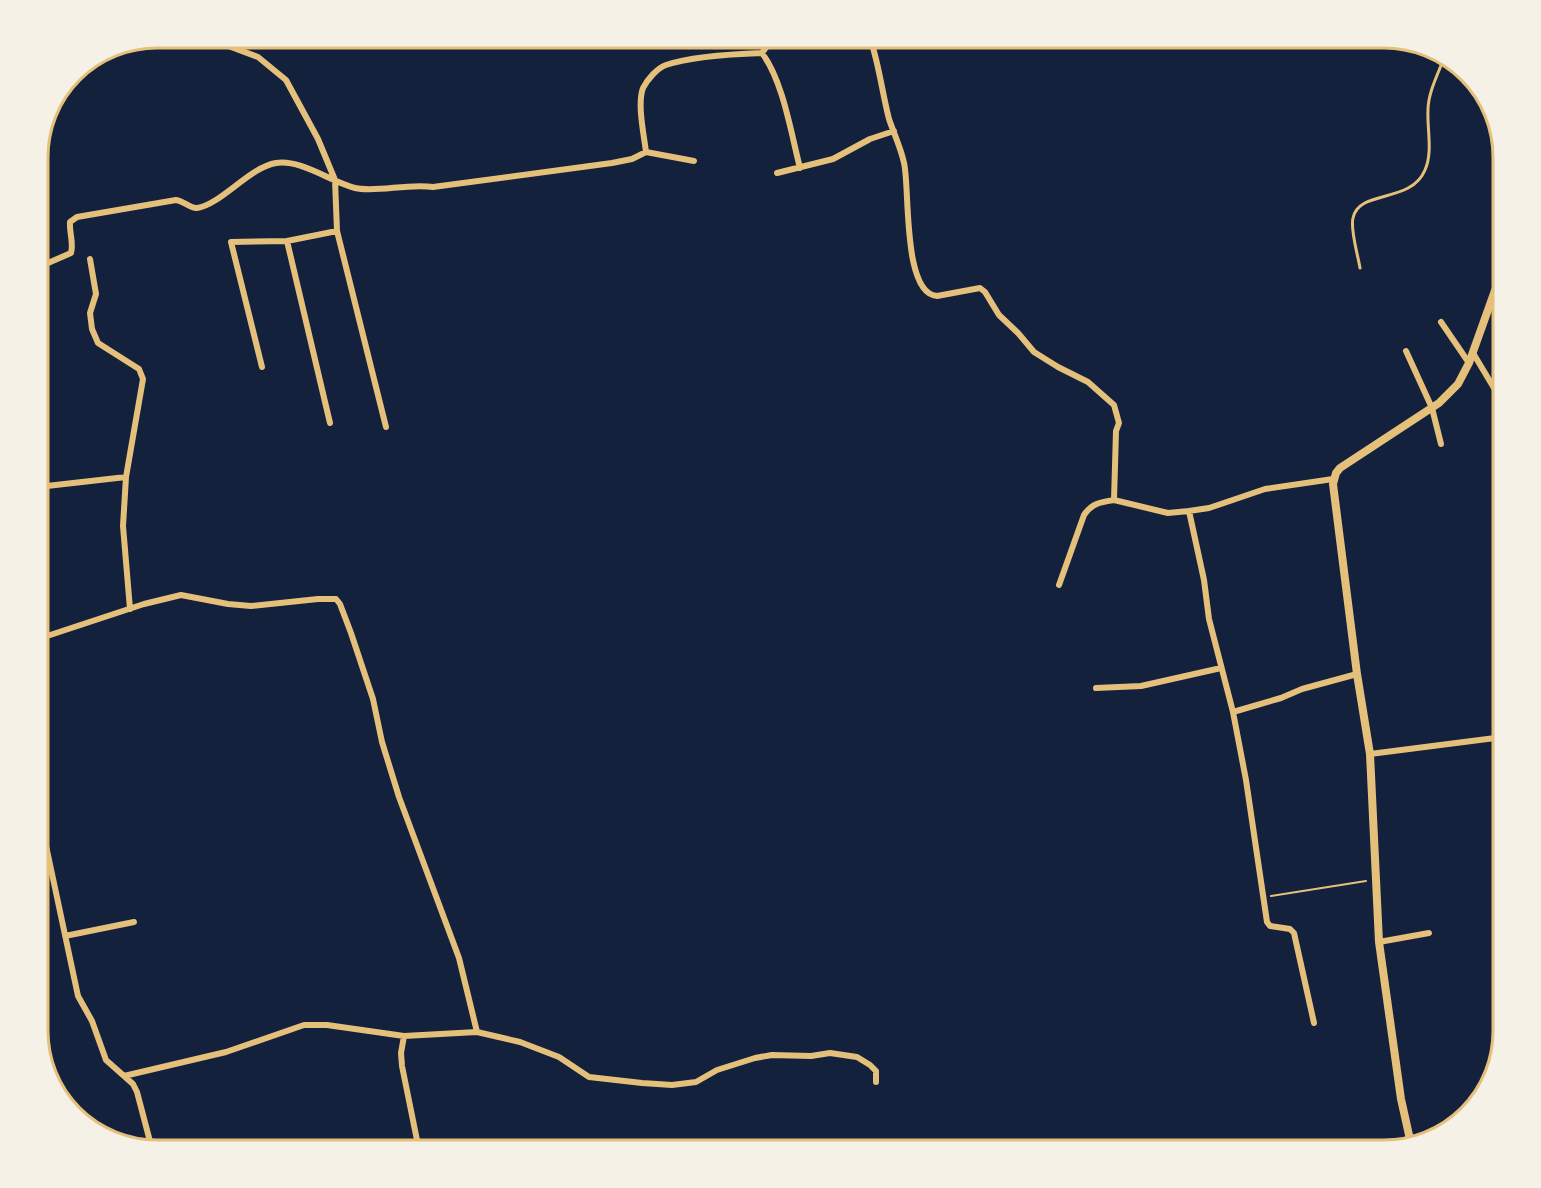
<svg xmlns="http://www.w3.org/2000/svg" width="1541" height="1188" font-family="Mulish,sans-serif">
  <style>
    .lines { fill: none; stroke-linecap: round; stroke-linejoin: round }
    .path { stroke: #e5c07b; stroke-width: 2 }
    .service { stroke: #e5c07b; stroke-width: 3 }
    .minor { stroke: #e5c07b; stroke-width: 6 }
    .tertiary { stroke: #e5c07b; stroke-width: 8 }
    .rim { fill: none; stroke: #e5c07b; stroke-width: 3 }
  </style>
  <rect width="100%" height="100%" fill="#14213d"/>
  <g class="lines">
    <path class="path" d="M1271,896L1366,881"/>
    <path class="service" d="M1360,268C1358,255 1350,230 1353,218C1359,189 1411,204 1425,170C1433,152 1427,130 1428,110C1428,93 1438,74 1444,58"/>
    <path class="minor" d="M207,38L258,57L286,80L318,139L335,180L337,231L386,427
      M773,38L762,53C783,81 791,133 800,168
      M870,38C879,64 882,92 889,119C894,134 901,148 904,163C910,186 902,294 937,296L980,288L985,292L999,315L1018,333L1034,352L1058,367L1088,382L1114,405L1119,423L1116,431L1114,500L1168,513L1189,511L1204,580L1209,619L1233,712L1246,780L1267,922L1270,926L1290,929L1294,933L1314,1023
      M646,152L694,161
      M777,173L833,159L870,139L894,131
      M90,259L96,294L90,313L92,329L98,343L139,369L143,379L126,477L123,526L130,609
      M38,264L48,263L71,253C74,243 69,232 70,222L77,217L176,200C184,201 191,209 197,208C220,205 250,167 276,163C301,159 331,182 355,188C376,193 408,183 433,187L612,163L632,159L646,152C644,135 637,104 643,88C647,80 657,68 666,65C693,56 733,54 762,53
      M1441,322L1469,363
      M1406,351L1432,408L1441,444
      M1473,353L1503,403
      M262,367L231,242L287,241
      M330,423L287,241L337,231
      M38,487L126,477
      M1189,511L1209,508L1265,489L1333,479
      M1059,585L1084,515C1092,503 1101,502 1114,500
      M38,639L144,604L181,595L228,604L251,606L318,599H336L340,604L351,633L373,699L382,742L399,797L459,958L477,1032
      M1096,688L1141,686L1221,668
      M1233,712L1281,698L1302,689L1357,674
      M1370,754L1503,737
      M38,808L78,996L92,1021L106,1060L133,1084L137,1092L152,1149
      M65,936L134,922
      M1379,942L1429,933
      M124,1076L226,1052L304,1025H327L404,1036
      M419,1150L402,1066L401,1053L404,1036L477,1032L520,1042L559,1057L589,1077L642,1083L672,1085L696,1082L717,1070L755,1058L772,1055L811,1056L830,1053L857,1057L870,1065L876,1071V1082"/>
    <path class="tertiary" d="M1411,1144L1401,1099L1379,942L1370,754L1357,674L1333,484L1336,473L1340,468L1439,403L1458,384L1469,363L1503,268"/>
  </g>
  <path d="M0 0H1541V1188H0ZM157 48H1384A109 109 0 0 1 1493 157V1031A109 109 0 0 1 1384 1140H157A109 109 0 0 1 48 1031V157A109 109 0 0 1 157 48Z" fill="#f6f1e7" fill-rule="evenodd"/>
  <path class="rim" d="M157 48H1384A109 109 0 0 1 1493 157V1031A109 109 0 0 1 1384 1140H157A109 109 0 0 1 48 1031V157A109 109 0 0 1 157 48Z"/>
</svg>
